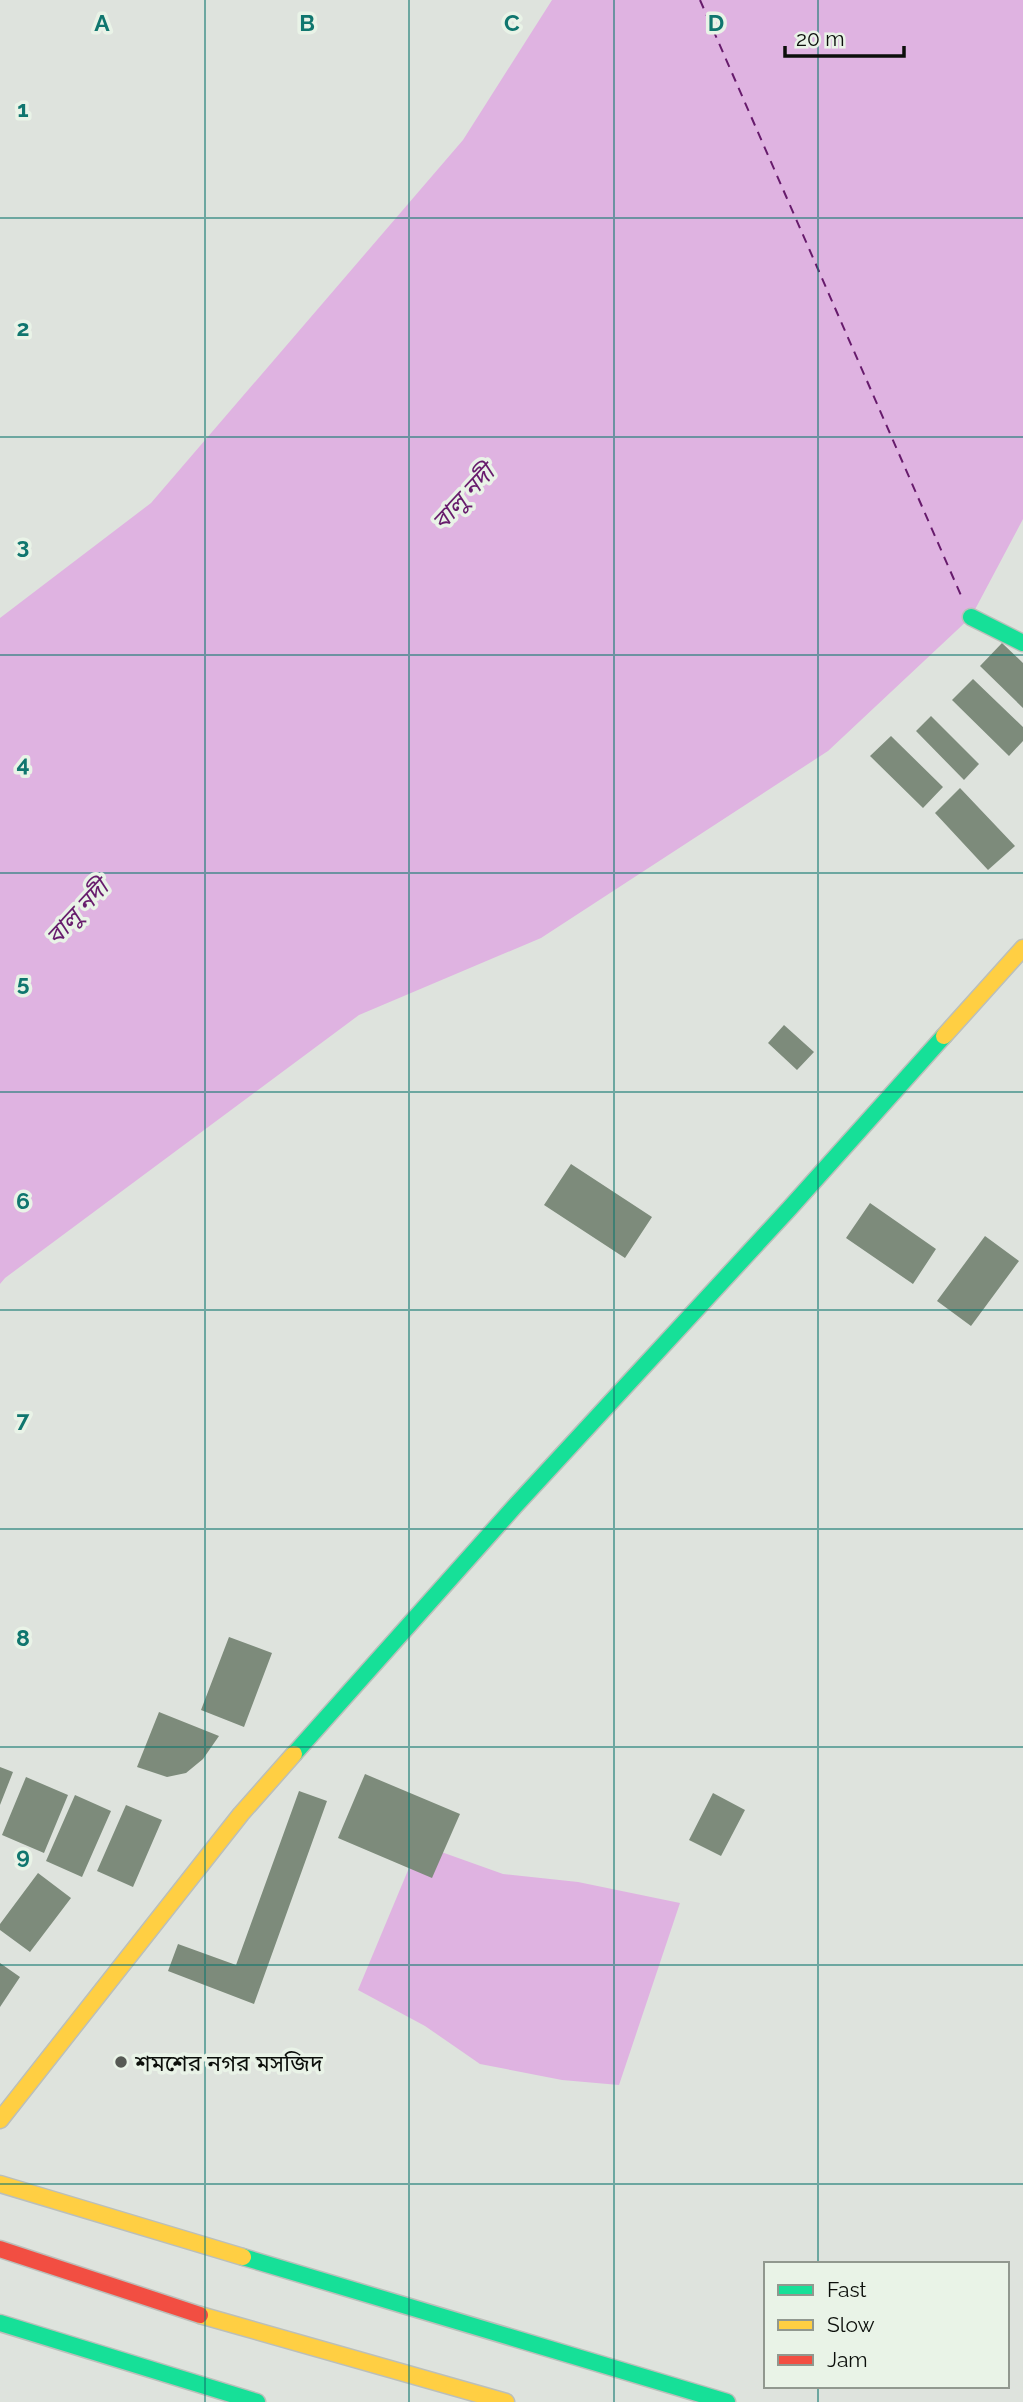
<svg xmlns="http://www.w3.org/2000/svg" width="1023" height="2402" font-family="Raleway,'Noto Sans Bengali',sans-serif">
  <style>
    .water { fill: #dfb3e1 }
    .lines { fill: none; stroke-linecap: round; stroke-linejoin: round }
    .ferry { stroke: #671b6c; stroke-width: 2; stroke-dasharray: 9 7; stroke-linecap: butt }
    .building { fill: #7d8b7b }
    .fast-casing { stroke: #bbbfba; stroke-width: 19 }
    .slow-casing { stroke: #bbbfba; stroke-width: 19 }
    .jam-casing { stroke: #bbbfba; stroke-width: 19 }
    .fast { stroke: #16e098; stroke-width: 16 }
    .slow { stroke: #ffcf43; stroke-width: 16 }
    .jam { stroke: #f24e42; stroke-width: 16 }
    .grid { fill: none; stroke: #0f766e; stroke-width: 2; stroke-opacity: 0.55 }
    .poi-dot { fill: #565954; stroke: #e9f3e7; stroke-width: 2.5 }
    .labels { text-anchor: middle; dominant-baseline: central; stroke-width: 7; stroke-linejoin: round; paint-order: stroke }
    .poi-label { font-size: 23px; fill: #0c0f0b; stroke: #e9f3e7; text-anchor: start }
    .water-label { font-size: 24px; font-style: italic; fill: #671b6c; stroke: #e9f3e7 }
    .grid-label { font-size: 23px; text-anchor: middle; font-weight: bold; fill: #0f766e; stroke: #e9f3e7; stroke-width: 7; stroke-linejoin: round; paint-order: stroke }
  </style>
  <rect width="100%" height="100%" fill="#dee3dd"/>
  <path class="water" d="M552,0H1023V519L971,617L828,751L541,938L359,1015L5,1278L0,1284V618L151,503L463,140Z
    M419,1844L503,1874L578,1882L680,1903L619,2085L562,2080L480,2064L425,2026L358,1990Z"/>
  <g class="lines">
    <path class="ferry" d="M700,0L963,600"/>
  </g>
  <path class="building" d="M1002,643L1023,663V708L980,666Z
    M973,679L1023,727V741L1009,756L952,700Z
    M931,716L979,764L964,780L916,731Z
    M891,736L943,787L923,808L870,756Z
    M960,788L1015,846L988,870L935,813Z
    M784,1025L814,1052L797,1070L768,1043Z
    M571,1164L652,1217L625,1258L544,1205Z
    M870,1203L936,1249L913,1284L846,1238Z
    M985,1236L1019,1261L971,1326L937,1301Z
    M229,1637L272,1653L244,1727L201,1710Z
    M159,1712L219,1736L203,1759L186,1773L167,1777L137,1767Z
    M0,1767L13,1772L0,1805Z
    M365,1774L460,1814L432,1878L338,1838Z
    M26,1777L68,1795L44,1853L2,1835Z
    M299,1791L327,1801L254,2004L168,1971L178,1944L236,1965Z
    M713,1793L745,1810L721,1856L689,1840Z
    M75,1795L111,1811L82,1877L46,1861Z
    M126,1805L162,1820L133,1887L97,1871Z
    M38,1873L71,1898L30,1952L0,1930V1924Z
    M0,1963L20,1977L0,2007Z"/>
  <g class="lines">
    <defs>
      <path id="fast" d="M971,617L1023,643
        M294,1754L515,1506L789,1209L944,1036
        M243,2257L727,2402
        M0,2323L257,2402"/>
      <path id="slow" d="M944,1036L1023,948
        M0,2120L241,1814L294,1754
        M0,2184L243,2257
        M200,2315L506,2402"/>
      <path id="jam" d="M0,2249L200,2315"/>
    </defs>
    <use href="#fast" class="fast-casing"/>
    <use href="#slow" class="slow-casing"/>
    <use href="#jam" class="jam-casing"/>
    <use href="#fast" class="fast"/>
    <use href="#slow" class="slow"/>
    <use href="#jam" class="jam"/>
  </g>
  <path class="grid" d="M205,0V2402M409,0V2402M614,0V2402M818,0V2264M0,218H1023M0,437H1023M0,655H1023M0,873H1023M0,1092H1023M0,1310H1023M0,1529H1023M0,1747H1023M0,1965H1023M0,2184H1023M818,2386V2402"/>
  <circle class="poi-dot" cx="121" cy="2062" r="7"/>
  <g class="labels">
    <g class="poi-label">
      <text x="135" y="2062">শমশের নগর মসজিদ</text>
    </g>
    <g class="water-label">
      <text transform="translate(463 497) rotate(-47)">বালু নদী</text>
      <text transform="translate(77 912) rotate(-47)">বালু নদী</text>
    </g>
  </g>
  <g class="grid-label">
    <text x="102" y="31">A</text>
    <text x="307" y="31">B</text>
    <text x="512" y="31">C</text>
    <text x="716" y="31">D</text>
    <text x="23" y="117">1</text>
    <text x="23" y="336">2</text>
    <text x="23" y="554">3</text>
    <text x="23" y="772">4</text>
    <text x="23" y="991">5</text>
    <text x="23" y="1209">6</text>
    <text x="23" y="1427">7</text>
    <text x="23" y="1646">8</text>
    <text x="23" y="1864">9</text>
  </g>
  <rect x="764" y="2262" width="245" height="126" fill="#e9f3e7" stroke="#91988f" stroke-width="2"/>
  <rect x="778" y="2285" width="35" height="10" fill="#16e098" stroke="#91988f" stroke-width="2"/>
  <text x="827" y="2297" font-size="21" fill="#0c0f0b">Fast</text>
  <rect x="778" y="2320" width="35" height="10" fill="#ffcf43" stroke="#91988f" stroke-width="2"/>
  <text x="827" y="2332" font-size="21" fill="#0c0f0b">Slow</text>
  <rect x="778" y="2355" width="35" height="10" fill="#f24e42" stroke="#91988f" stroke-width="2"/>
  <text x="827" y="2367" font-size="21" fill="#0c0f0b">Jam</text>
  <path d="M785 46v10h119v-10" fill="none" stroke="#0c0f0b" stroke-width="3.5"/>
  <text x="796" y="46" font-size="21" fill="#0c0f0b" stroke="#e9f3e7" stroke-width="5" paint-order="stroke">20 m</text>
</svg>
